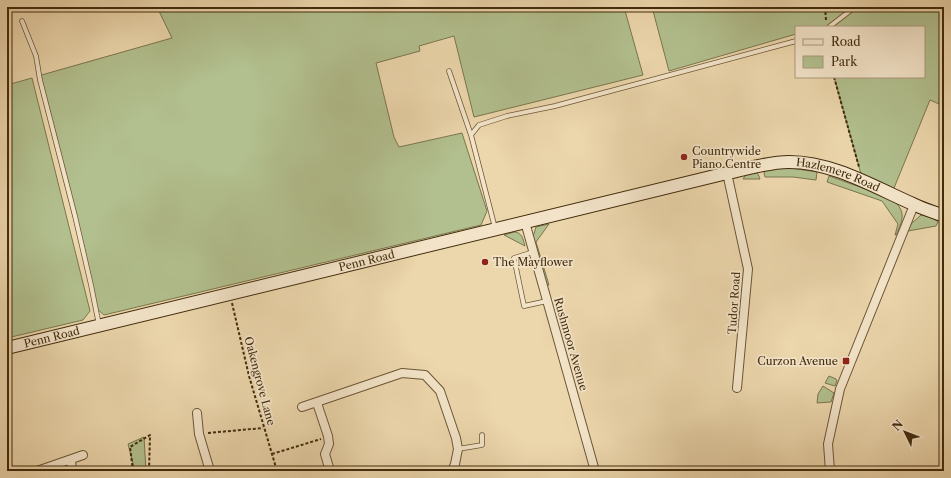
<svg xmlns="http://www.w3.org/2000/svg" width="951" height="478" font-family="'Libre Caslon Text',serif">
  <style>
    .green { fill: #b2bf8e; stroke: #7a764e }
    .lines { fill: none; stroke-linecap: round; stroke-linejoin: round }
    .service-casing { stroke: #6c5635; stroke-width: 5.5 }
    .minor-casing { stroke: #6c5635; stroke-width: 10 }
    .secondary-casing { stroke: #422c0d; stroke-width: 14 }
    .path { stroke: #422c0d; stroke-width: 2; stroke-dasharray: 3 2; stroke-linecap: butt }
    .service { stroke: #f3e4c9; stroke-width: 4 }
    .minor { stroke: #f3e4c9; stroke-width: 8 }
    .secondary { stroke: #f3e4c9; stroke-width: 12 }
    .poi-dot { fill: #8f2418; stroke: #f3e4c9; stroke-width: 1.5 }
    .labels { text-anchor: middle; dominant-baseline: central; stroke-width: 3.5; stroke-linejoin: round; paint-order: stroke }
    .poi-label { font-size: 11px; fill: #422c0d; stroke: #f3e4c9; text-anchor: start }
    .street-label { font-size: 11px; fill: #422c0d; stroke: #f3e4c9 }
  </style>
  <rect width="100%" height="100%" fill="#ecd6ac"/>
  <filter id="stains"><feTurbulence type="fractalNoise" baseFrequency=".005" numOctaves="4"/><feColorMatrix values="0 0 0 0 .2 0 0 0 0 .09 0 0 0 0 .02 0 0 0 .5 -.17"/></filter>
  <radialGradient id="worn" r=".72"><stop offset=".6" stop-color="#630" stop-opacity="0"/><stop offset="1" stop-color="#630" stop-opacity=".3"/></radialGradient>
  <path class="green" d="M157,7H624L643,75L474,117L454,36L419,46L420,51L376,63L394,137L399,147L462,133L487,211L481,225L104,315L96,308L38,76L172,38Z
    M652,7H944V106L930,100L894,188L861,174L834,77H924V27H796V34L669,71Z
    M32,78L90,311L83,320L7,338V85Z
    M784,167L817,172L816,180L793,177H765L764,173L765,169Z
    M755,172L758,174L760,179H743L746,174Z
    M829,176L891,198C906,211 904,218 896,235H895L898,224L882,201L827,182Z
    M921,215L931,217L938,222L936,226L908,231L911,224Z
    M549,224L536,242L549,285L546,286L533,237L536,227Z
    M514,232C522,232 523,239 525,246L504,235Z
    M829,376L836,379L837,381L835,386L825,383Z
    M823,386L834,393L831,402L817,403L818,394Z
    M144,437L146,471H135L128,444Z"/>
  <g class="lines">
    <defs>
      <path id="service" d="M22,21L36,56L40,80L75,216L91,285L99,325
        M829,27L855,7
        M449,71L471,135
        M495,228L471,135L479,125L507,116L555,106L796,41
        M533,252L514,258L524,306L547,301
        M458,449L482,445V435"/>
      <path id="minor" d="M727,173L748,269L737,388
        M525,222L595,471
        M317,403L328,436L329,444L325,454L330,471
        M302,407L402,373L425,375L440,391L456,438L458,449L455,464L452,471
        M197,413L199,434L210,471
        M71,460L72,471
        M37,471L83,455
        M830,471L828,444L840,389L914,205"/>
      <g id="secondary">
        <path id="s1" d="M7,348L727,173C747,169 768,162 789,162C833,162 874,187 913,204C923,209 934,212 944,216"/>
      </g>
    </defs>
    <use href="#service" class="service-casing"/>
    <use href="#minor" class="minor-casing"/>
    <use href="#secondary" class="secondary-casing"/>
    <path class="path" d="M825,7L826,20
      M834,77L859,167
      M232,303L249,376L277,471
      M208,433L263,428
      M272,454L321,439
      M133,471L130,447L150,435L149,471
      M191,471L201,469"/>
    <use href="#service" class="service"/>
    <use href="#minor" class="minor"/>
    <use href="#secondary" class="secondary"/>
  </g>
  <g class="poi-dot">
    <circle cx="684" cy="157" r="4"/>
    <circle cx="485" cy="262" r="4"/>
    <rect x="842" y="357" width="8" height="8" rx="2"/>
  </g>
  <g class="labels">
    <g class="poi-label">
      <text x="692" y="151">Countrywide<tspan x="692" dy="13">Piano Centre</tspan></text>
      <text x="493" y="262">The Mayflower</text>
      <text x="838" y="361" text-anchor="end">Curzon Avenue</text>
    </g>
    <g class="street-label">
      <text stroke="none"><textPath href="#s1" startOffset="855">Hazlemere Road</textPath></text>
      <text stroke="none"><textPath href="#s1" startOffset="370">Penn Road</textPath></text>
      <text transform="translate(734 303) rotate(-86)">Tudor Road</text>
      <text stroke="none"><textPath href="#s1" startOffset="46">Penn Road</textPath></text>
      <text transform="translate(571 344) rotate(74)">Rushmoor Avenue</text>
      <text transform="translate(260 381) rotate(75)">Oakengrove Lane</text>
    </g>
  </g>
  <rect width="951" height="478" fill="none" stroke="#ecd6ac" stroke-width="24"/>
  <rect x="8" y="8" width="935" height="462" fill="none" stroke="#422c0d" stroke-width="2"/>
  <rect x="12" y="12" width="927" height="454" fill="none" stroke="#422c0d"/>
  <rect x="795" y="26" width="130" height="52" fill="#f3e4c9" stroke="#ac9a7e"/>
  <rect x="803" y="39" width="20" height="6" fill="#f3e4c9" stroke="#ac9a7e"/>
  <text x="831" y="46" font-size="12" fill="#422c0d">Road</text>
  <rect x="803" y="56" width="20" height="12" fill="#b2bf8e" stroke="#ac9a7e"/>
  <text x="831" y="66" font-size="12" fill="#422c0d">Park</text>
  <g transform="translate(905 432) rotate(313)" stroke="#f3e4c9" stroke-width="3" paint-order="stroke">
  <path d="M0-3L7 15L0 10L-7 15Z" fill="#422c0d"/>
  <text y="-6" font-size="11" font-weight="bold" text-anchor="middle" fill="#422c0d">N</text>
  </g>
  <rect width="100%" height="100%" filter="url(#stains)"/>
  <rect width="100%" height="100%" fill="url(#worn)"/>
</svg>
